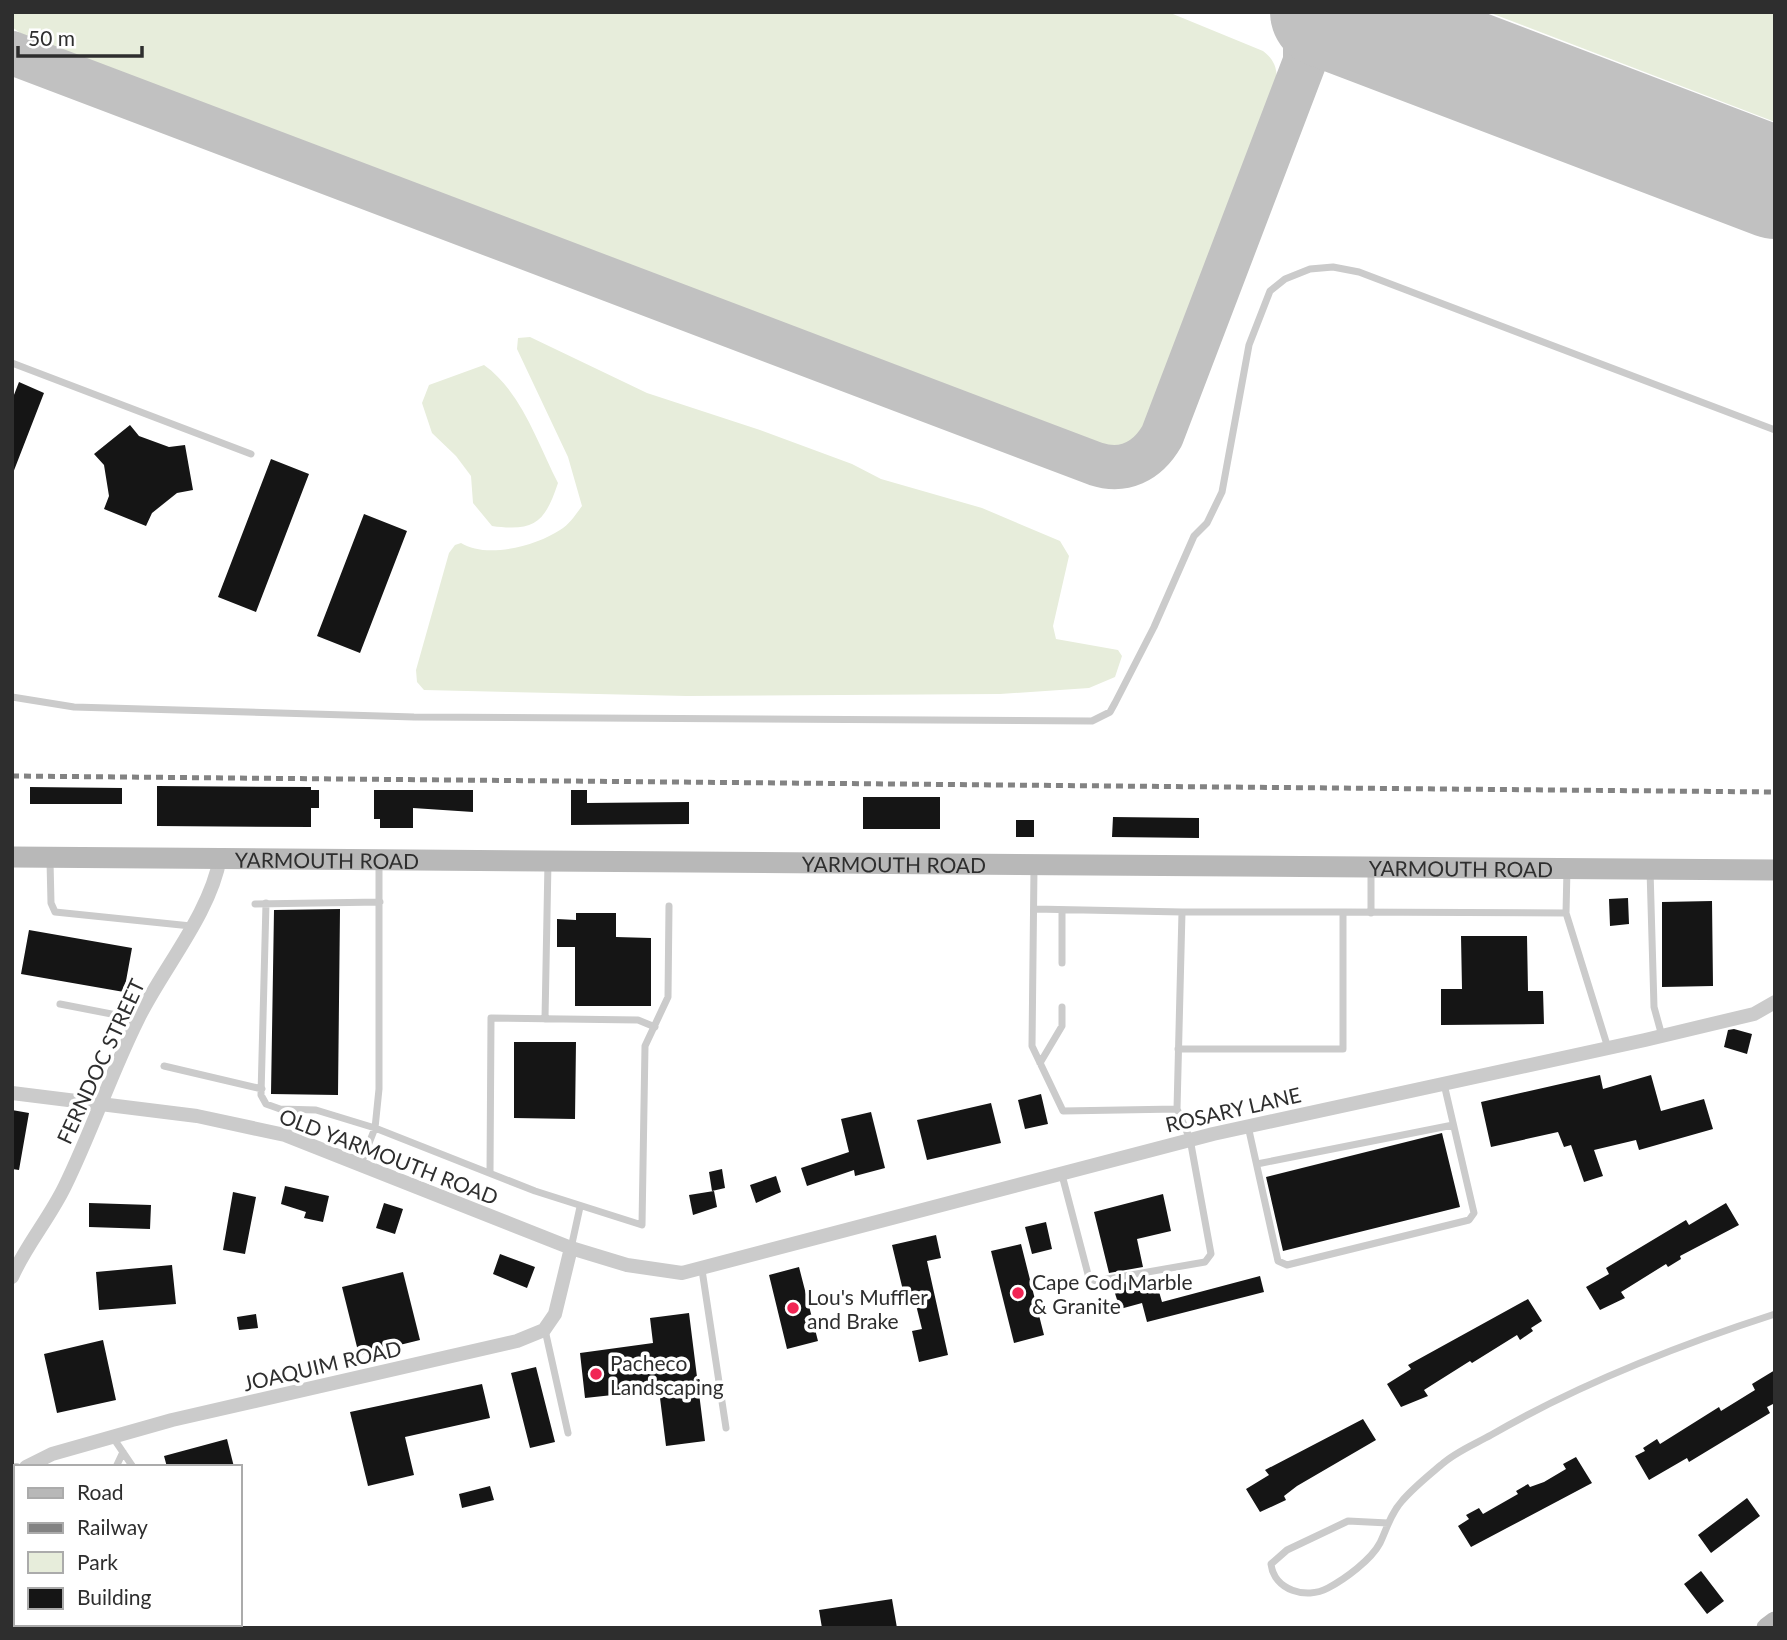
<svg xmlns="http://www.w3.org/2000/svg" width="1787" height="1640" font-family="Lato,sans-serif">
  <style>
    .green { fill: #e7eddb }
    .lines { fill: none; stroke-linecap: round; stroke-linejoin: round }
    .taxiway { stroke: #c1c1c1; stroke-width: 44 }
    .runway { stroke: #c1c1c1; stroke-width: 112 }
    .building { fill: #151515 }
    .lane { stroke: #cbcbcb; stroke-width: 7 }
    .street { stroke: #cbcbcb; stroke-width: 14 }
    .secondary { stroke: #b8b8b8; stroke-width: 21 }
    .rail { stroke: #838383; stroke-width: 5; stroke-dasharray: 7 5; stroke-linecap: butt }
    .poi-dot { fill: #f12554; stroke: #fff; stroke-width: 2.5 }
    .labels { text-anchor: middle; dominant-baseline: central; stroke-width: 7; stroke-linejoin: round; paint-order: stroke }
    .street-label { font-size: 21px; fill: #2e2e2e; stroke: #fff }
    .poi-label { font-size: 21px; fill: #2e2e2e; stroke: #fff; text-anchor: start }
  </style>
  <rect width="100%" height="100%" fill="#fff"/>
  <path class="green" d="M12,12H1168L1263,51C1285,67 1276,91 1268,112L1149,431C1131,456 1113,452 1086,445L112,76L27,38L12,27Z
    M1488,12H1775V122Z
    M530,337L647,393L760,430L852,464L881,479L982,508L1060,541L1069,556L1053,626L1056,639L1118,650L1122,656L1115,677L1089,688L1000,694L687,696L424,690L417,682L416,670L449,553L455,545L461,543C486,559 536,546 560,530C569,525 576,514 582,506L568,457L517,349L518,338Z
    M484,365C521,391 538,444 558,483C545,522 535,532 492,526L473,503L471,476L456,456L432,433L422,403L429,385Z"/>
  <g class="lines">
    <path class="taxiway" d="M1294,12L1305,34V61
      M12,53L1096,464C1124,473 1147,462 1162,436L1305,61C1321,35 1343,30 1372,29"/>
    <path class="runway" d="M1326,12L1775,183"/>
  </g>
  <path class="building" d="M19,382L44,393L13,473L12,400Z
    M130,425L139,436L169,447L185,445L193,490L177,493L152,513L146,526L104,509L109,496L104,465L94,454Z
    M271,459L309,474L256,612L218,597Z
    M364,514L407,531L360,653L317,636Z
    M157,786L311,787V790H319V808H311V827L157,826Z
    M30,787L122,788V804H30Z
    M374,790H473V812L413,808V828H380V819H374Z
    M571,790H587V803L689,802V824L571,825Z
    M863,797H940V829H863Z
    M1113,817L1199,818V838L1112,837Z
    M1016,820H1034V837H1016Z
    M1628,898L1629,924L1610,926L1609,899Z
    M1712,901L1713,986L1662,987V902Z
    M340,909L338,1095L271,1094L274,910Z
    M576,913H616V937L651,938V1006H575V947H557V919L576,920Z
    M29,930L132,948L124,992L21,974Z
    M1461,936H1527L1528,991H1543L1544,1024L1441,1025V989H1462Z
    M1734,1029L1752,1034L1747,1054L1724,1047L1728,1030Z
    M514,1042H576L575,1119L514,1118Z
    M1600,1075L1603,1089L1651,1075L1661,1111L1704,1099L1713,1129L1639,1150L1636,1140L1594,1150L1603,1176L1584,1182L1571,1145L1564,1147L1558,1132L1491,1147L1481,1102Z
    M1041,1094L1048,1124L1025,1129L1018,1100Z
    M991,1103L1001,1143L927,1160L917,1120Z
    M12,1110L29,1113L19,1170L12,1169Z
    M871,1112L885,1168L855,1176L854,1170L807,1186L801,1168L849,1152L841,1119Z
    M1442,1133L1460,1207L1283,1251L1266,1177Z
    M722,1169L725,1188L712,1191L709,1172Z
    M776,1176L781,1192L756,1203L750,1185Z
    M285,1186L329,1196L323,1222L304,1218L306,1212L281,1204Z
    M714,1191L717,1207L693,1215L689,1195Z
    M233,1192L256,1197L245,1254L223,1250Z
    M1163,1194L1171,1231L1137,1239L1143,1267L1109,1273L1094,1212Z
    M89,1203L151,1205L150,1229L89,1227Z
    M384,1203L403,1209L395,1234L376,1228Z
    M1726,1203L1739,1225L1680,1256L1681,1259L1668,1267L1666,1264L1621,1292L1625,1298L1600,1310L1586,1287L1609,1274L1606,1268L1686,1220L1689,1225Z
    M1046,1222L1052,1249L1032,1254L1025,1227Z
    M936,1235L941,1258L927,1261L948,1355L919,1362L912,1331L922,1329L916,1305L907,1307L892,1245Z
    M1021,1244L1044,1335L1014,1343L991,1251Z
    M500,1254L535,1267L527,1288L493,1274Z
    M172,1265L176,1304L99,1310L96,1272Z
    M799,1267L818,1341L787,1349L769,1275Z
    M403,1272L420,1340L359,1355L342,1287Z
    M1260,1276L1264,1292L1147,1322L1142,1303L1120,1309L1112,1284L1146,1279L1147,1283L1156,1281L1162,1302Z
    M1528,1299L1542,1321L1531,1328L1533,1331L1520,1340L1517,1335L1472,1363L1470,1361L1424,1390L1428,1396L1401,1407L1387,1384L1411,1369L1408,1365Z
    M689,1313L705,1441L666,1446L659,1390L585,1398L580,1353L653,1343L650,1318Z
    M256,1314L258,1328L239,1330L237,1317Z
    M103,1340L116,1400L57,1413L44,1354Z
    M536,1367L555,1442L530,1448L511,1373Z
    M1775,1370V1403L1767,1407L1770,1413L1689,1462L1687,1458L1649,1480L1635,1456L1645,1451L1643,1448L1657,1439L1660,1444L1719,1407L1721,1411L1755,1390L1752,1384Z
    M482,1384L490,1418L405,1437L414,1475L368,1486L350,1412Z
    M1363,1419L1376,1440L1297,1486L1284,1496L1286,1500L1260,1512L1246,1489L1269,1475L1265,1470Z
    M227,1439L234,1467H167L164,1456Z
    M1576,1457L1592,1483L1471,1547L1458,1526L1469,1519L1466,1515L1479,1508L1483,1514L1518,1494L1516,1491L1528,1484L1530,1487L1544,1482L1566,1469L1563,1464Z
    M490,1486L494,1500L462,1508L459,1494Z
    M1747,1498L1760,1516L1711,1553L1698,1535Z
    M1701,1571L1724,1601L1707,1614L1684,1584Z
    M892,1599L897,1628H822L819,1610Z"/>
  <g class="lines">
    <path class="lane" d="M12,363L251,454
      M12,697L74,707L414,717L1092,721L1110,712L1115,703L1154,627L1194,536L1207,523L1222,492L1249,345L1270,291L1285,279L1310,269L1333,267L1359,272L1775,430
      M50,861L51,903L55,912L191,926
      M1567,869L1566,913L1608,1048
      M1650,870L1654,1007L1662,1036
      M1371,871V913
      M266,903L261,1095L266,1104L280,1109L316,1110L375,1128L535,1191L642,1225L645,1046L668,997L669,906
      M255,904L380,902
      M1034,909L1182,912L1177,1109L1063,1111L1032,1046L1034,868
      M1062,910V963
      M1343,912L1566,913
      M60,1004L137,1019
      M545,1019L548,862
      M1178,1049H1343V912H1182
      M1040,1063L1062,1026V1007
      M164,1066L262,1089
      M1248,1126L1278,1261L1287,1265L1469,1220L1474,1213L1444,1084
      M1257,1164L1453,1125
      M360,1166L375,1128L379,1089V863
      M490,1173L491,1018L638,1020L655,1027
      M1062,1175L1089,1278L1096,1281L1205,1262L1211,1254L1190,1139L1177,1109
      M571,1248L580,1207
      M702,1270L726,1428
      M545,1330L568,1433
      M112,1436L133,1467
      M116,1467L123,1452
      M1388,1523L1348,1521L1287,1550L1271,1564C1274,1590 1306,1600 1328,1588C1345,1579 1371,1560 1380,1543C1387,1528 1391,1513 1402,1501C1413,1488 1428,1476 1441,1465C1455,1452 1475,1444 1491,1435C1579,1384 1679,1345 1775,1314
      M13,1545L16,1548"/>
    <path class="street" d="M12,1093L197,1116L285,1135L571,1248L627,1265L682,1273L1213,1134L1645,1040L1754,1014L1775,1002
      M12,1277C26,1245 49,1219 65,1186C92,1131 111,1073 138,1019C163,968 210,914 220,858
      M26,1467L52,1454L172,1420L517,1341L544,1330L555,1314L571,1248
      M12,1472L16,1470"/>
    <g class="secondary">
      <path id="s1" d="M12,857L1775,870"/>
      <path d="M1767,1628L1775,1622"/>
    </g>
    <path class="rail" d="M12,776L1775,792"/>
  </g>
  <g class="poi-dot">
    <circle cx="1018" cy="1293" r="7"/>
    <circle cx="793" cy="1308" r="7"/>
    <circle cx="596" cy="1374" r="7"/>
  </g>
  <g class="labels">
    <g class="street-label">
      <text stroke="none"><textPath href="#s1" startOffset="315">YARMOUTH ROAD</textPath></text>
      <text stroke="none"><textPath href="#s1" startOffset="882">YARMOUTH ROAD</textPath></text>
      <text stroke="none"><textPath href="#s1" startOffset="1449">YARMOUTH ROAD</textPath></text>
      <text transform="translate(100 1061) rotate(-65)">FERNDOC STREET</text>
      <text transform="translate(1233 1109) rotate(-13)">ROSARY LANE</text>
      <text transform="translate(389 1156) rotate(21)">OLD YARMOUTH ROAD</text>
      <text transform="translate(322 1365) rotate(-13)">JOAQUIM ROAD</text>
    </g>
    <g class="poi-label">
      <text x="1032" y="1281">Cape Cod Marble<tspan x="1032" dy="24">&amp; Granite</tspan></text>
      <text x="807" y="1296">Lou's Muffler<tspan x="807" dy="24">and Brake</tspan></text>
      <text x="610" y="1362">Pacheco<tspan x="610" dy="24">Landscaping</tspan></text>
    </g>
  </g>
  <rect width="1787" height="1640" fill="none" stroke="#2e2e2e" stroke-width="28"/>
  <rect x="14" y="1465" width="228" height="161" fill="#ffffff" stroke="#ababab" stroke-width="2"/>
  <rect x="28" y="1488" width="35" height="10" fill="#b8b8b8" stroke="#ababab" stroke-width="2"/>
  <text x="77" y="1500" font-size="21" fill="#2e2e2e">Road</text>
  <rect x="28" y="1523" width="35" height="10" fill="#838383" stroke="#ababab" stroke-width="2"/>
  <text x="77" y="1535" font-size="21" fill="#2e2e2e">Railway</text>
  <rect x="28" y="1552" width="35" height="21" fill="#e7eddb" stroke="#ababab" stroke-width="2"/>
  <text x="77" y="1570" font-size="21" fill="#2e2e2e">Park</text>
  <rect x="28" y="1588" width="35" height="21" fill="#151515" stroke="#ababab" stroke-width="2"/>
  <text x="77" y="1605" font-size="21" fill="#2e2e2e">Building</text>
  <path d="M18 46v10h124v-10" fill="none" stroke="#2e2e2e" stroke-width="3.5"/>
  <text x="28" y="46" font-size="21" fill="#2e2e2e" stroke="#ffffff" stroke-width="5" paint-order="stroke">50 m</text>
</svg>
